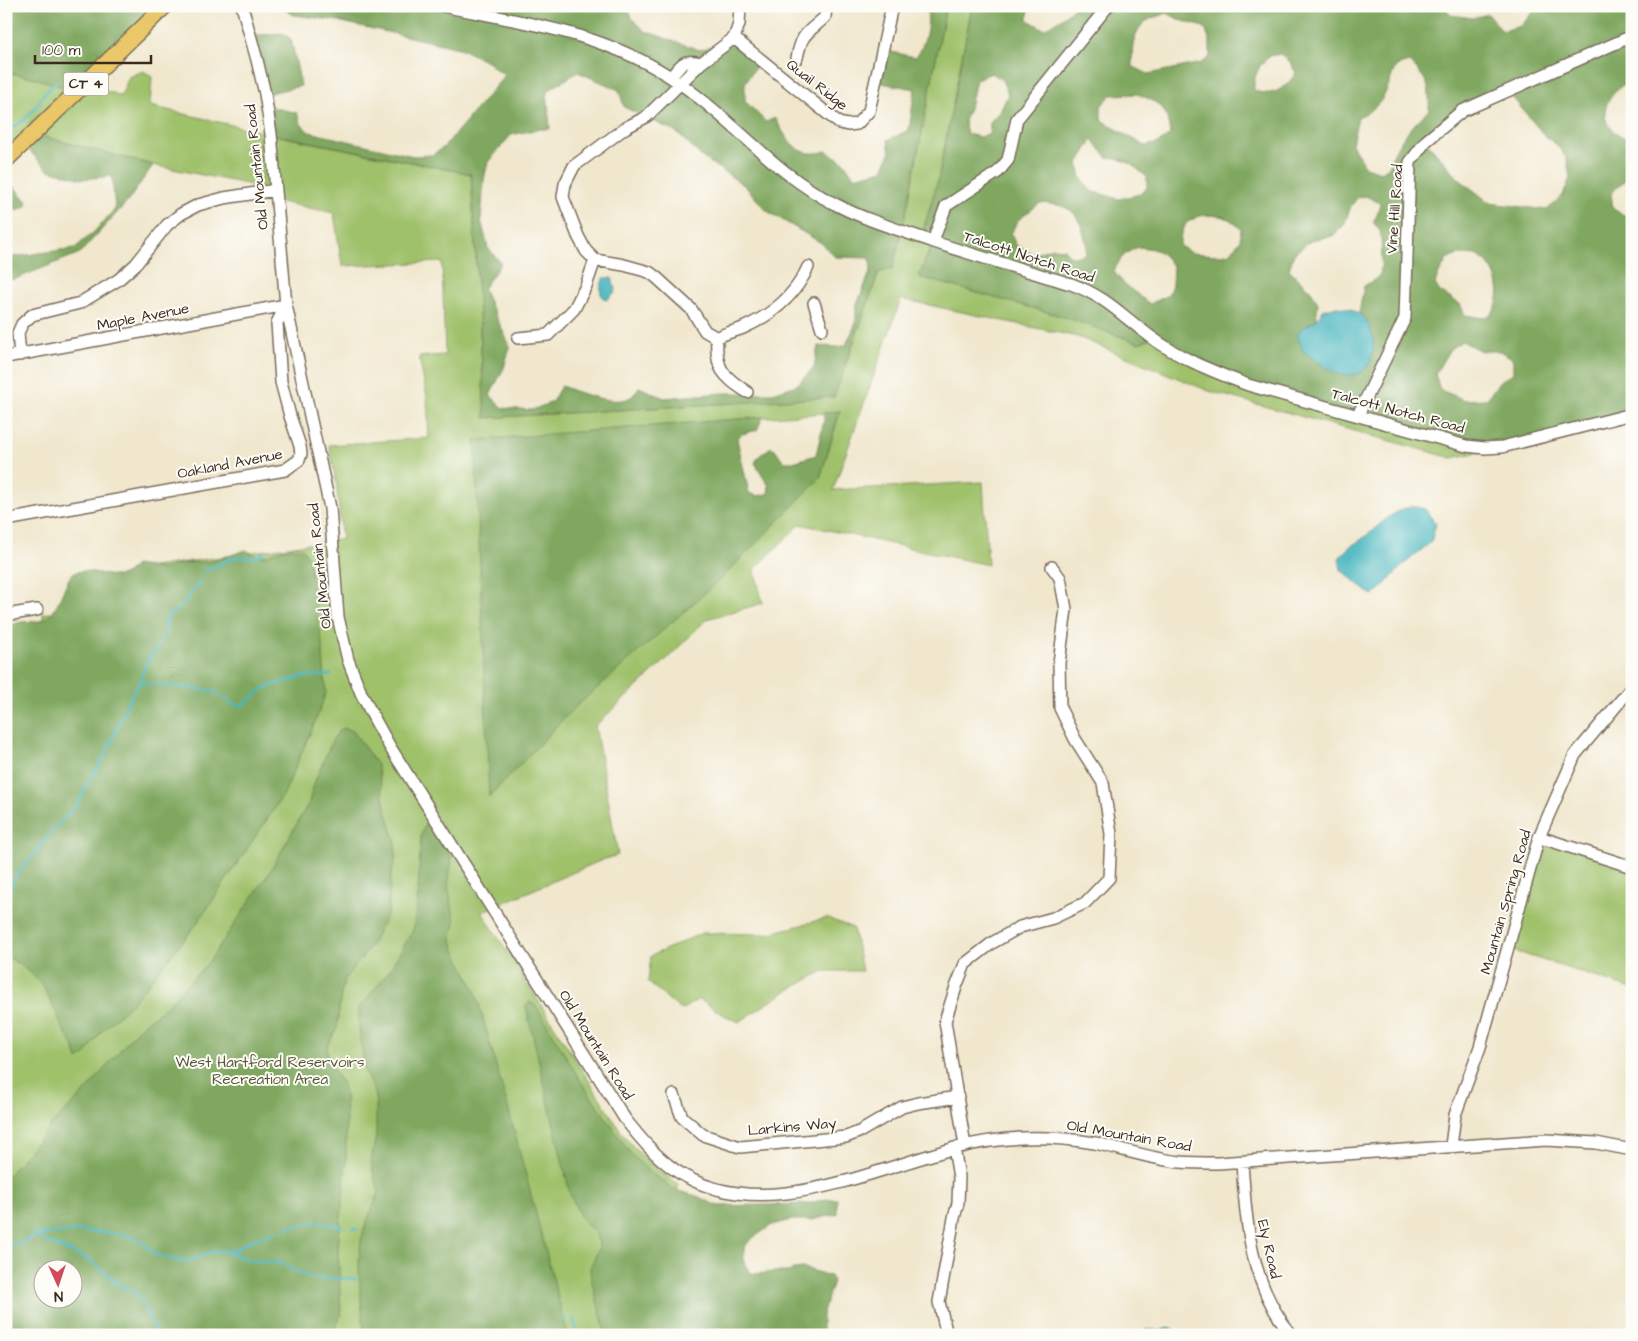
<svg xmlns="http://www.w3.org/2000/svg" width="1638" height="1341" font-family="'Architects Daughter',sans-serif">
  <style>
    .green { fill: #9fc16a; stroke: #6d7644; fill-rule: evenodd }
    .forest { fill: #7fa75e; stroke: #5d683e; fill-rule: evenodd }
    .water { fill: #47b6c0; stroke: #41706f }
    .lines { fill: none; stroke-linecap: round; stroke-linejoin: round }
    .stream { stroke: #47b6c0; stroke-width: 2.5 }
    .minor-casing { stroke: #7a6c5b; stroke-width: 14 }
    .major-casing { stroke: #7a6c5b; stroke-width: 18 }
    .minor { stroke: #fff; stroke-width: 11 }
    .major { stroke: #eac769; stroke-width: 15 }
    .labels { text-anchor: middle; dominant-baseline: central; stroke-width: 4; stroke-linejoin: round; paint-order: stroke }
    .shield { fill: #fdfcf7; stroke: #75695f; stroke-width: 1 }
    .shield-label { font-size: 14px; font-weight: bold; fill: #3b2a1e }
    .street-label { font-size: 15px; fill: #3b2a1e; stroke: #fdfcf7 }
    .park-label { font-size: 15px; fill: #595735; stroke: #fdfcf7 }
  </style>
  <rect width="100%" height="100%" fill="#fdfcf7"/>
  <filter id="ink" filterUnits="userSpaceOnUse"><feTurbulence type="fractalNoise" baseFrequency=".02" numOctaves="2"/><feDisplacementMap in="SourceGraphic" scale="10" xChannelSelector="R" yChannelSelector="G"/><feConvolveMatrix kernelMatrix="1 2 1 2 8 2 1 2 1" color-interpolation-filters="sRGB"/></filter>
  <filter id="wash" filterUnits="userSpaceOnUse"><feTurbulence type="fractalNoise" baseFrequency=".0096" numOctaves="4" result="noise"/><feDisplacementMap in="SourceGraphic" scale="20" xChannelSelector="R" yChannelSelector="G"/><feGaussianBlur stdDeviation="1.12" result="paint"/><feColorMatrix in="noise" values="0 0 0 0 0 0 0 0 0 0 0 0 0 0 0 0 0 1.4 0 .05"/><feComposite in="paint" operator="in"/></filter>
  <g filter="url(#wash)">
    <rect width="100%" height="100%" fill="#f0e7cd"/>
    <path class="green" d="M6,6L52,83L78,92L86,84L121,96L129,77L143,71L152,76L150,106L283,137L471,174L485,418L834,397L879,273L901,231L908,204L946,6H972L938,180L921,237L933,241L919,277L1065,317L1139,343L1151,338L1502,447L1452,458L1209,391L1078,337L901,299L833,490L983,482L988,565L800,524L754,570L763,603L707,619L668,658L595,726L618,855L602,860L482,912L622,1133C638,1154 656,1170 678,1184L674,1335H6V630L43,622V614L69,610L139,569L342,539L336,480L329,445L429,438L427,397L419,357L445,355L442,262L342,266L334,213L276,201V190L153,165L33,134L23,144L6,139ZM840,412L820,478L749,550L714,421ZM42,1268H72V1298H42Z
      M1539,837L1632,867V989L1508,949Z
      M827,918L853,928L862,971H823L785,992L739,1022L724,1015L699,999L681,1010L648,982L651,956L702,933L767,934Z"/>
    <path class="forest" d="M6,6H165L78,92L35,78L6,72Z
      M279,6H628L631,17L645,31L700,50L734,38L760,60L745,83V101L766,122L775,118C787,140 798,160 826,151L844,162L854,177L883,170L890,153L888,140L909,130L915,89L876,82L883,50L915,57C924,50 930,23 927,12L909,6H946L908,204L893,268L878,273L834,397L485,418L471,174L271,134L267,106L297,113L301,124L309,132L413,156L432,155L444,147L506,74L496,70L488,62L459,48L333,20L294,15ZM578,72L619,90L624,107L676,132L702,157L745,186L767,211L823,244L835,257L870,258L871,270L856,307V323L846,345L839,347L818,346L814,367L797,385L773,393H723L664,398L639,387C637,390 634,395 631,397C614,407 578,392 561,386L552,402L532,410L503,408L490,395L504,368L510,346L483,289L501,263L488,248L481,220L484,179L488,162L511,135L539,129H550L547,91Z
      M972,6H1029L1028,20L1044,29L1061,19L1076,6H1445L1450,15L1473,18L1488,14L1502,31L1521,26L1538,6H1632V78C1616,89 1593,109 1612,129C1616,134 1623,137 1629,140L1632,152V182L1626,179L1611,193L1613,209L1632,219V295L1628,305L1630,326L1632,328V414L1485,448L1248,385L1151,338L1139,343L1065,317L919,277L933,242L921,238L938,180ZM1167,13L1180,20L1204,27L1210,40V57L1202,63L1148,74L1132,66C1132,51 1132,33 1145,22C1150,18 1160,16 1167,13ZM1281,54L1290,62L1296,73C1286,88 1272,99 1254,90C1253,79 1258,64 1269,57C1271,55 1277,55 1281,54ZM1409,62C1428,81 1430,83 1429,110C1411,127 1395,143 1389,167L1381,172L1365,167L1352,144L1358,117C1387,105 1385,90 1396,66ZM992,73L1002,80L1008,94L1001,110L990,122V133L980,137L967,134L964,121L971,103L976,79ZM1507,91L1544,135L1557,145L1567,159L1570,178L1563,195L1547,210L1490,203L1459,179L1426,141L1462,111ZM1137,94C1162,104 1167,107 1170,135L1158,143L1145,146L1101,120V106L1111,95ZM1092,140L1107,157L1119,159L1131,164L1147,177V188L1140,194L1119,199L1091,191L1081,178L1078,163ZM1366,196L1380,203L1377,215L1373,222C1375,225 1379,228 1380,231C1382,236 1382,270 1380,274C1377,279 1369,283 1364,286L1359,314L1365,320L1373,339L1334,372L1303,351L1301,329L1316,320L1318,303L1311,291L1289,269L1294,254L1307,243L1315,239L1333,236L1344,225L1351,206L1358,197ZM1040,203C1067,205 1077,208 1084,235C1086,243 1088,247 1085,254C1074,258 1071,258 1064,249L1052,248L1033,254L1016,245L1011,234L1017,221ZM1201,215C1221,216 1226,214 1241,229L1240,241L1229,254L1217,255L1191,253L1180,246V238L1186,223ZM1138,247C1158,249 1161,250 1173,267L1172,285L1168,295L1150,304L1125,285L1114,272C1119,258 1125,253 1138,247ZM1459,255C1464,255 1470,254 1475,255C1495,262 1505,292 1494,310C1492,313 1488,316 1485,318L1465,315L1460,304L1440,292L1435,284L1437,277L1448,258ZM1462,341L1481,351H1501L1513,359V373L1499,382L1487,399L1465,400L1440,390L1435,374L1450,349Z
      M282,33L291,39L301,86L265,94L251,36Z
      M33,134L153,165L128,201L80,253L18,278L6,281V258L75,248L94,232L115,209L112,176L82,179L48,170L23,144L6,160V139L23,144Z
      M6,182L15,188L28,203L25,207L6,214Z
      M840,411L820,478L720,580L571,711L489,797L475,440L763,417L757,430L742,434L737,439L749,493L757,496L768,494L769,486L755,463L758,457L771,447L775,449L784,462H793L816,455L824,421V413Z
      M286,548L303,549L308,558L322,643L326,692L317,717L284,794L196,925L133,1002L101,1032L86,1054L78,1060L73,1045L62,1027L54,1008L42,985L31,973L6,955V628C11,626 16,623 21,622C29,621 40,623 47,618C60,609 66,576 74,573C90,566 111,580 123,575C128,573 132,569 135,565L163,569L183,563L210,562L246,550C263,562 268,553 286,548Z
      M344,728L353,731L377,765L386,811L395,840L396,856L391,876L388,913L371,946L345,979L341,994L337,1028L327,1047L328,1063L343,1084L345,1094L346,1120V1163L338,1248L341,1314L333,1335H6V1178L52,1124L86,1091L137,1030L166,1006L208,963L269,873L309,802L315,781L333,739L339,731ZM42,1268H72V1298H42Z
      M426,822L436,833L452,858L448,886L455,922L452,938L454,948L475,990L510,1115L568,1335H364C362,1304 356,1271 361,1241C365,1224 372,1208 379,1193L373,1172L371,1161L376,1135V1103L374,1092L365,1072L359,1029V1008L389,971L413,930L417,908L421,835Z
      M530,1002L537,1007L580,1080L631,1154L648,1171L675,1190L697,1196L717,1206L805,1204L827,1199H837V1214L812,1220H792L772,1225L750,1240L744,1248V1264L751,1273L757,1274L773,1272H789L793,1269L804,1268L830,1276L833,1281L822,1315V1335H606L591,1278L590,1268L599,1248V1243L595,1233L581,1218L570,1194L527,1011L526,1006Z"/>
    <path class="water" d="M604,278H611L613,279V284L616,288L615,292L607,300L603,298C599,291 600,285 604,278Z
      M1333,307C1342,307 1352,308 1359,314C1383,331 1378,384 1339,374C1331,372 1311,357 1303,351L1297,335L1301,329L1316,320L1323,310Z
      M1412,506L1425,509L1436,524L1431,542L1402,566L1375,595L1370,594L1341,570L1339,558L1348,548L1362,539L1390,516L1400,510Z
      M1168,1328L1173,1329L1178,1335H1139L1146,1329L1159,1331Z"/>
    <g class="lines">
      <path class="stream" d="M6,132L24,120L37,106L42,96L56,82
        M203,572C205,571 229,559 232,558C243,556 253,561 263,553
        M140,682L213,691L235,705H243L264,688L305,676L331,675
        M6,894L9,892L18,872L35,854L45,838L78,804L87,784L105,756L132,694L140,682L146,663L165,636L167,625L166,618C173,612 181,608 186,601C191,593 194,587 201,581
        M285,1228L316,1222L343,1227
        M353,1228L357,1229
        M36,1235L78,1231L123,1234L141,1241L157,1255L185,1262L211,1252L225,1251L248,1260L281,1263L296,1272L315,1278L357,1279
        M6,1243L21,1244L36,1235L49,1243L90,1260L120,1285L137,1292L157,1335
        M226,1251L236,1250L243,1244L277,1231
        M563,1319H566
        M573,1319L578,1335"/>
    </g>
  </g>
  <g filter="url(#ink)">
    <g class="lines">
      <defs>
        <path id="minor" d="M242,6L257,60L265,94L271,134L286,305L330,508L338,617L348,660L361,693L375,720L390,747L625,1119C640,1138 655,1156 675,1170C759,1227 869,1170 956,1148C978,1142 1001,1139 1023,1138C1047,1137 1071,1139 1095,1143C1123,1149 1151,1159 1180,1162C1192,1163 1205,1163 1218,1163L1546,1140L1596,1143L1632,1150
          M443,6C526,23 607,33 678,82C734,120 773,173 835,204C867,221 900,230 934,242C979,257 1025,270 1071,284C1107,297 1122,316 1151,337C1180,359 1215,372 1248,385L1466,446L1485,448L1502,447L1632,414
          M734,38L839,123L848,125L857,124L869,111L892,6
          M797,58C802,32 807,34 825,17L826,6
          M671,77C681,65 683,58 701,63
          M933,241L946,206L998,172L1008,160L1017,119L1108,6
          M814,303L822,329
          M518,338L548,335L574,309L586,286L595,260
          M717,338L705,331L691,309L656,277L649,272L624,265L595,260L586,251L578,236L563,197L565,184L574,166L625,128L646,117L701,63L734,38L739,24L740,6
          M717,338C726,332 734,332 743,328C772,315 795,296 808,267
          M717,338C715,369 723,376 747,392
          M20,355L18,333L22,324L32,315L80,303L118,280L136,264L167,225L181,214L198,205L224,198L276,190
          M6,357L286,305
          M1358,415L1405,318L1410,162L1426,141L1462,111L1632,36
          M6,520L285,470L299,460L301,454L300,446L290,416L281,382L277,323L286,305
          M6,615L37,610
          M1539,837L1632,867
          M674,1095L682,1117L703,1135L740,1147L846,1137L861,1131L902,1107L918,1103L958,1097
          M965,1146L945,1021L956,987L965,964L992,943L1020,927L1053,918L1085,903L1109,878L1111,834L1103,783L1075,739L1060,708L1059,663L1066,609L1060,578L1052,567
          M1451,1146L1455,1115L1480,1047L1539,837L1575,755L1632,687
          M1242,1162C1246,1223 1250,1286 1292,1335
          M947,1335L939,1302L954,1218L958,1203L959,1177L954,1148"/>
        <path id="major" d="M6,160L165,6"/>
      </defs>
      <use href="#minor" class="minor-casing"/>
      <use href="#major" class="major-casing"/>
      <use href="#minor" class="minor"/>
      <use href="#major" class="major"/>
    </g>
  </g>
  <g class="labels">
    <rect class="shield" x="63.5" y="72.5" width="45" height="23" rx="4"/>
    <g class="shield-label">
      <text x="86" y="84">CT 4</text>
    </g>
    <g class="street-label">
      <text transform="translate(817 85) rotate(38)">Quail Ridge</text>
      <text transform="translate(257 167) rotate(-96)">Old Mountain Road</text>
      <text transform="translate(1395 209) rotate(-86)">Vine Hill Road</text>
      <text transform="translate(1029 257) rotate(18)">Talcott Notch Road</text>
      <text transform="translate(143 317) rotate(-11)">Maple Avenue</text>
      <text transform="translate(1398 411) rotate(15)">Talcott Notch Road</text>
      <text transform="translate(230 464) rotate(-11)">Oakland Avenue</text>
      <text transform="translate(320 566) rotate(-96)">Old Mountain Road</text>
      <text transform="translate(1506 902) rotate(-74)">Mountain Spring Road</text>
      <text transform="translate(596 1045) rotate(58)">Old Mountain Road</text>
      <text transform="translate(792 1127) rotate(-5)">Larkins Way</text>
      <text transform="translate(1129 1136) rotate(10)">Old Mountain Road</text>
      <text transform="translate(1269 1249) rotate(77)">Ely Road</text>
    </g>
    <g class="park-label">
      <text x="270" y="1062">West Hartford Reservoirs<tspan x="270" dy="17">Recreation Area</tspan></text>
    </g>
  </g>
  <rect width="1638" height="1341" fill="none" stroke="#fdfcf7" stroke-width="25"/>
  <g transform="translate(58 1284) rotate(177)"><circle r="24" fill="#fdfcf7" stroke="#afa8a0"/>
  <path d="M0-4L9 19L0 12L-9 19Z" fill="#d1495b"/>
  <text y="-8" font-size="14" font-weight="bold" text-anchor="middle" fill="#3b2a1e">N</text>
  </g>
  <path d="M35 55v8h116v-8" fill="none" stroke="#3b2a1e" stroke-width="2.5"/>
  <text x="42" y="55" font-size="15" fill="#3b2a1e" stroke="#fdfcf7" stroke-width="4" paint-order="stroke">100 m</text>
</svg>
